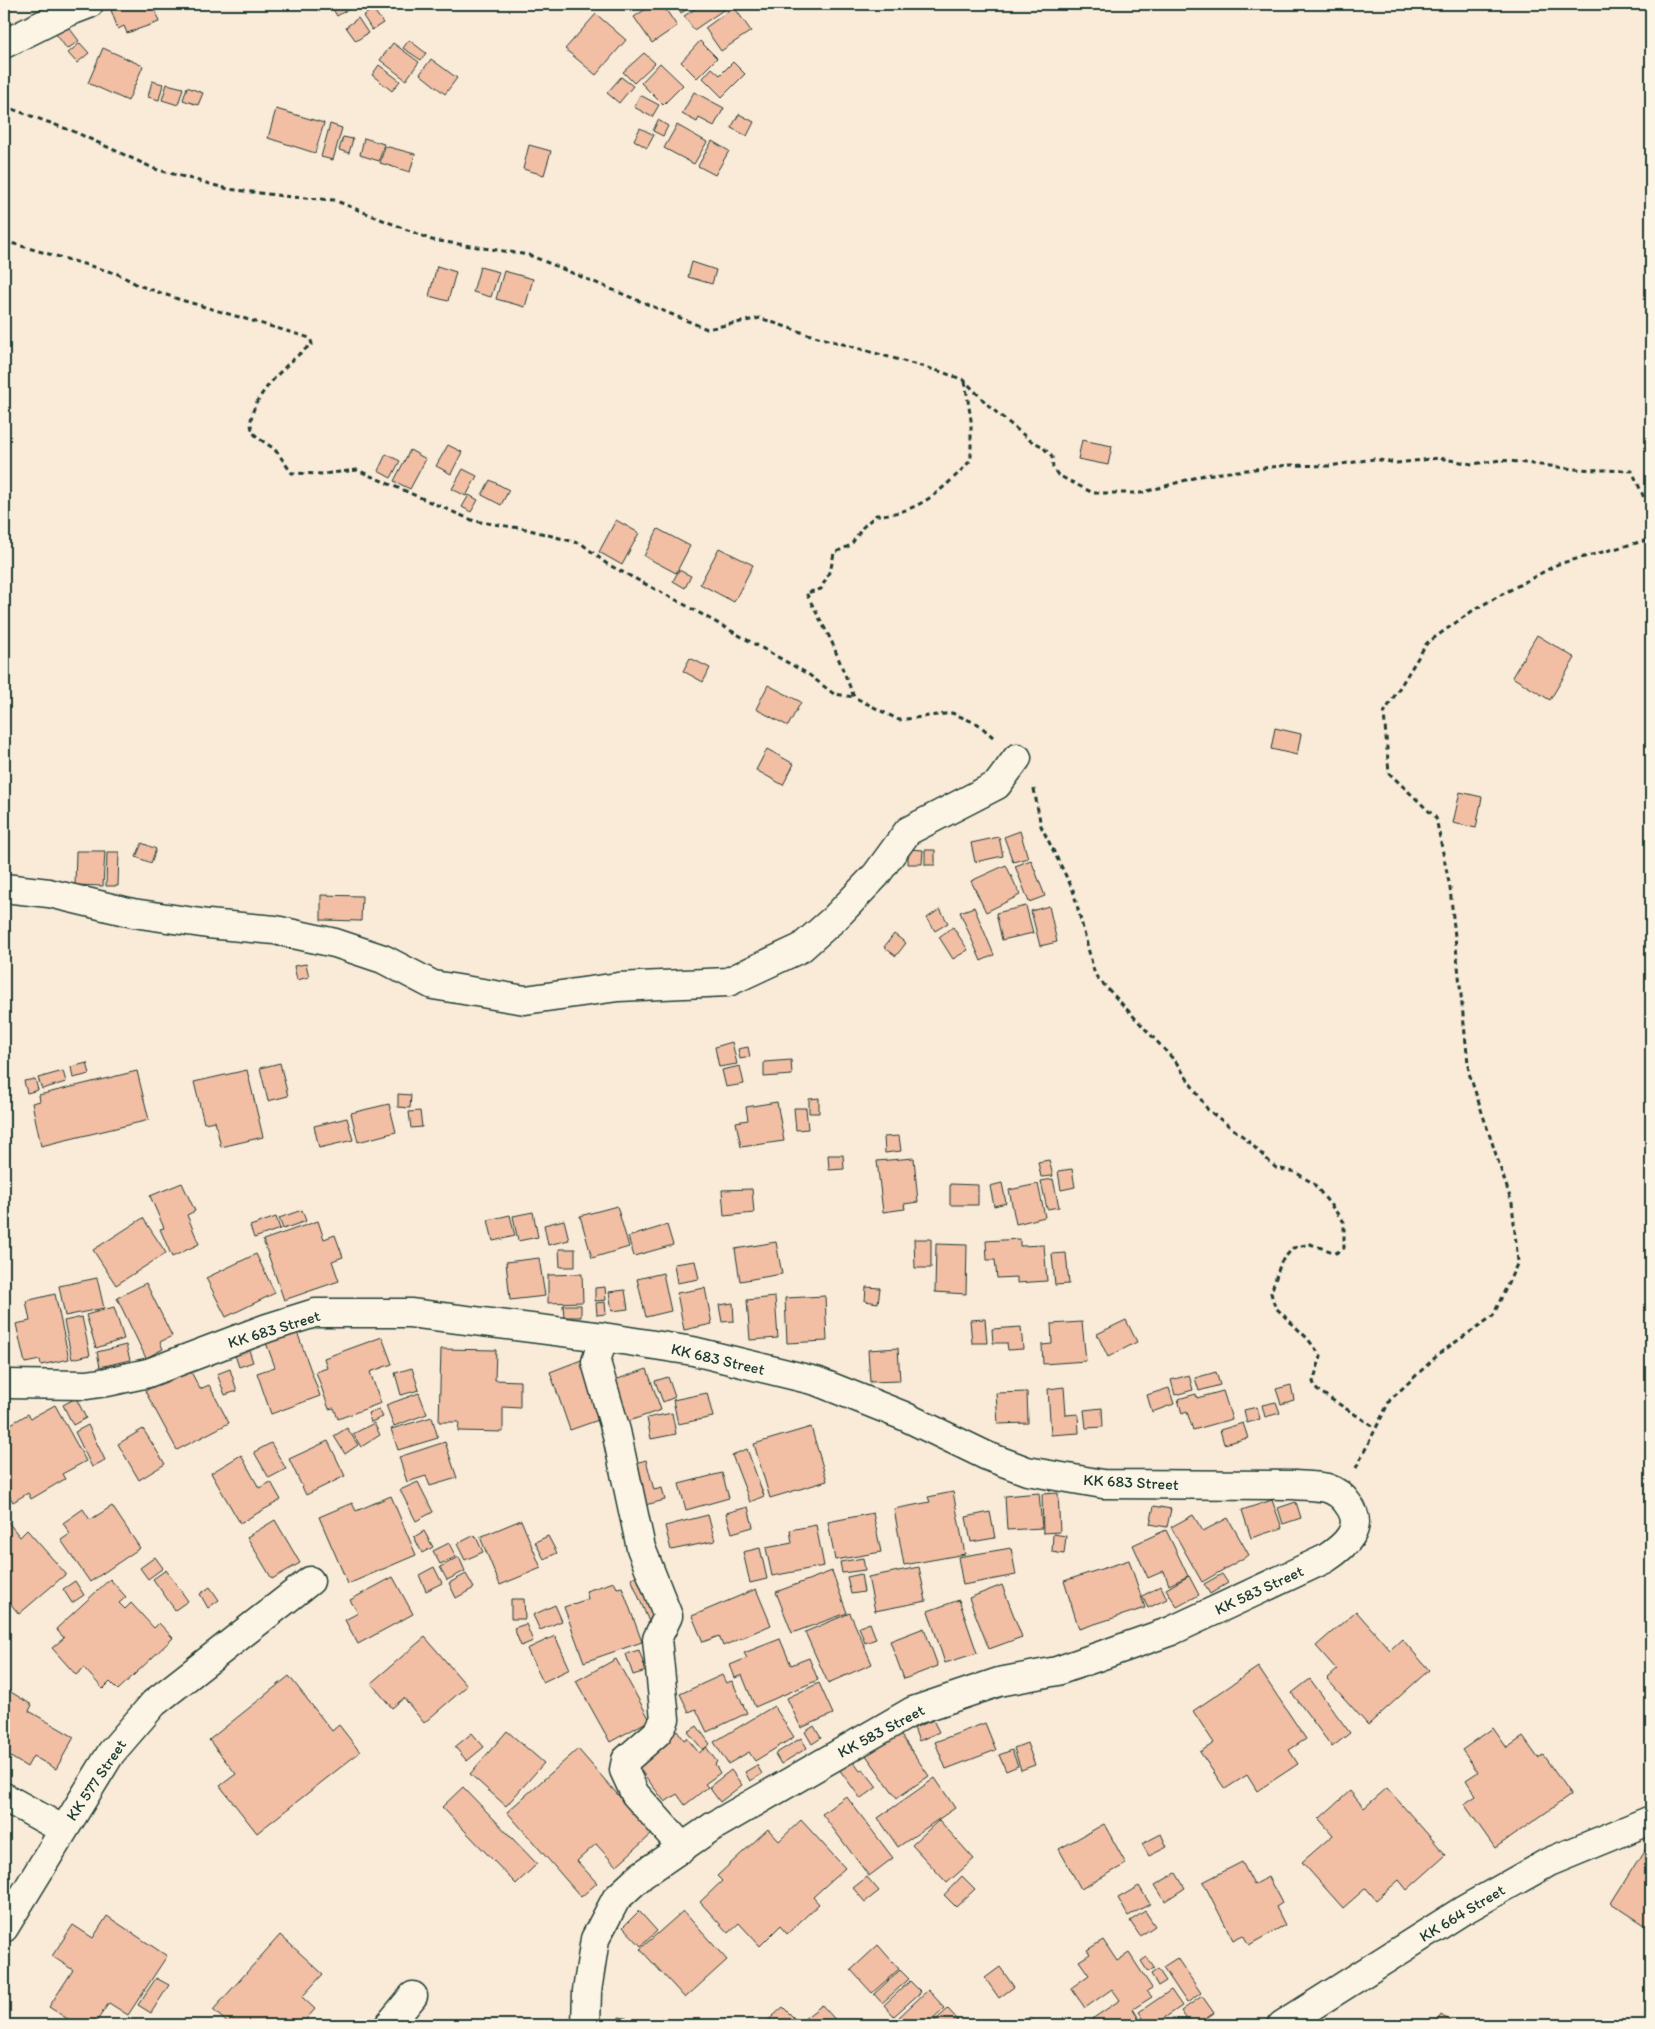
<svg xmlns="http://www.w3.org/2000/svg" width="1655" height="2029" font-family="Itim,sans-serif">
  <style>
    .building { fill: #f2bea4; stroke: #1f3d34 }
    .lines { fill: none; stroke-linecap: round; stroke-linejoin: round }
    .minor-casing { stroke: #1f3d34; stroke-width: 31 }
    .path { stroke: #1f3d34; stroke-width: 3; stroke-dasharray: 5 4; stroke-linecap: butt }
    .minor { stroke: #fcf5e5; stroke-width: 28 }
    .labels { text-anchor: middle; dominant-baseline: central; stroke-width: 5; stroke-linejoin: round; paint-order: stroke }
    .street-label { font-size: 16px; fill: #1f3d34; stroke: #fcf5e5 }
  </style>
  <rect width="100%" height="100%" fill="#faead8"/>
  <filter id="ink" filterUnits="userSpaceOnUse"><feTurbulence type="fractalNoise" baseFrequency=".02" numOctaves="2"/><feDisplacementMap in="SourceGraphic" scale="10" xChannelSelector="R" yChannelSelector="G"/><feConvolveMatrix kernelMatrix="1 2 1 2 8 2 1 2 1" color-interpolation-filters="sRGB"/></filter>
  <g filter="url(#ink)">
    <path class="building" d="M130,4H142L143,8L153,5L159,22L127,33L124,26L118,29L111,10Z
      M330,4H357L337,16Z
      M653,4H662L677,26L652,43L634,17Z
      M675,4H696L681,13Z
      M703,4H732L694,30L684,16Z
      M734,7L751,31L721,51L705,28Z
      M373,9L383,23L372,30L363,16Z
      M596,14L626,40L596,75L565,49Z
      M358,18L368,33L356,41L346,27Z
      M67,25L79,41L67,49L56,34Z
      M409,40L426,53L421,60L403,48Z
      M700,41L717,58L697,78L681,62Z
      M80,43L89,53L77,63L68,53Z
      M393,43L419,62L406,80L380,60Z
      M103,48L143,66L128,101L88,83Z
      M644,53L655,63L634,83L623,72Z
      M431,59L457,78L445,94L420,74Z
      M733,62L745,74L722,97L703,78L712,68L720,75Z
      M660,63L683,85L663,105L641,83Z
      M379,65L400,81L392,91L372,75Z
      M621,77L633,86L619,103L607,93Z
      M152,81L163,84L159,100L148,97Z
      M167,84L183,88L178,105L162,100Z
      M187,87L203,93L198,105L183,100Z
      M694,92L724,108L714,126L699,118L697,122L682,114Z
      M640,95L659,105L652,117L634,107Z
      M276,109L324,123L315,153L268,138Z
      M739,114L754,122L747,136L731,128Z
      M658,120L668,126L663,136L653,131Z
      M330,124L342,128L333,160L321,157Z
      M677,125L707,142L694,164L664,148Z
      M640,128L654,135L647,148L634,140Z
      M343,137L353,139L349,153L339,150Z
      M364,138L384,144L379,161L360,155Z
      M712,141L729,151L715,175L698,166Z
      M529,145L551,151L544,175L523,169Z
      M385,146L415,154L410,172L380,163Z
      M692,262L716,270L712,284L688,277Z
      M437,266L456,272L448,301L429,296Z
      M480,267L499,272L491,297L473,292Z
      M504,271L533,279L525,307L496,299Z
      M1082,440L1112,446L1108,465L1078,459Z
      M448,445L462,452L451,474L436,466Z
      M410,450L426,459L410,489L394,481Z
      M386,454L400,461L391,478L378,471Z
      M463,469L477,476L466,496L452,489Z
      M490,480L509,490L501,505L482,495Z
      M469,495L478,500L471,512L462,507Z
      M616,520L639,533L622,565L599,552Z
      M658,529L690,546L676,573L644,556Z
      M719,548L753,565L734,602L700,584Z
      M679,570L691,576L685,588L673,581Z
      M1537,635L1575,658L1550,700L1512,677Z
      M690,658L710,668L703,682L683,671Z
      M768,685L801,702L788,726L756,709Z
      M1275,728L1301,734L1297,755L1271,749Z
      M767,749L794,764L783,785L756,770Z
      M1460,792L1482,797L1476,828L1453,823Z
      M1020,831L1028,858L1013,862L1004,837Z
      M999,837L1003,856L975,862L971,843Z
      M142,843L156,849L151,863L136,857Z
      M908,849L923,850L922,864H908Z
      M925,850H935V865H925Z
      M76,851H105L103,886L75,885Z
      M107,852H119L118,886H106Z
      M1031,860L1045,896L1029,902L1015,866Z
      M1006,865L1020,895L986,912L971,881Z
      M321,895L362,896L361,921L321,920Z
      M1026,906L1033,933L1002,940L996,913Z
      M1049,906L1057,942L1040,946L1031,911Z
      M974,907L994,955L981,961L960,912Z
      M940,909L948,923L935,931L927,918Z
      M953,927L968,950L953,959L939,937Z
      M894,934L906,943L896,956L884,947Z
      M306,964L309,977L297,980L294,966Z
      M732,1042L737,1064L719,1067L715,1047Z
      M748,1047L750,1057L740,1059L738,1049Z
      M791,1060L792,1075L764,1077V1062Z
      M87,1063L90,1074L73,1078L71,1067Z
      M280,1063L288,1096L268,1101L260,1068Z
      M740,1066L744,1084L726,1087L722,1070Z
      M247,1070L263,1137L221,1147L215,1121L204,1123L194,1082Z
      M63,1071L66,1082L42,1089L38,1078Z
      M137,1071L149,1120L41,1146L32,1103L40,1101L39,1095Z
      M35,1079L38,1090L27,1093L24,1081Z
      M398,1094L411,1095L410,1108L398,1107Z
      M819,1098V1113H809V1099Z
      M777,1102L784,1141L741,1147L736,1122L748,1120L746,1107Z
      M389,1104L396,1132L358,1142L351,1113Z
      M794,1108H806L808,1129L796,1130Z
      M420,1111L422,1127L411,1128L409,1112Z
      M347,1118L353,1140L319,1148L314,1126Z
      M899,1136L901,1151L885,1153L884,1137Z
      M828,1155H843L844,1169L829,1170Z
      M914,1158L918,1202L904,1204L905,1209L883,1212L877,1161Z
      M1049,1160L1053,1176L1041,1177L1038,1162Z
      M1072,1169L1075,1187L1061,1190L1058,1171Z
      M1053,1179L1059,1207L1047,1209L1041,1181Z
      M182,1183L195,1211L187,1215L199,1244L172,1257L160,1229L164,1228L150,1196Z
      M1002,1183L1006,1203L994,1206L990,1186Z
      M950,1184L978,1185V1205H950Z
      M1038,1184L1045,1217L1016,1224L1009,1190Z
      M752,1189L754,1213L724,1216L722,1190Z
      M617,1206L629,1247L592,1258L580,1216Z
      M302,1210L306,1221L283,1229L279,1218Z
      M533,1212L538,1237L518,1241L513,1216Z
      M510,1215L515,1236L493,1241L488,1220Z
      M276,1217L280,1229L254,1238L250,1226Z
      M143,1218L166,1253L116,1285L93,1250Z
      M564,1220L569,1240L548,1245L544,1225Z
      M318,1221L324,1239L335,1235L343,1257L332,1261L339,1281L284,1300L263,1240Z
      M667,1225L673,1245L634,1256L628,1237Z
      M914,1239H931V1268H915Z
      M1020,1239V1246L1044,1245L1047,1281L1017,1283V1277L997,1278L995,1260H987L986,1241Z
      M776,1242L782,1274L740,1281L735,1249Z
      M936,1244L967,1245L966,1294L935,1292Z
      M559,1249H575V1267H560Z
      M1066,1253L1069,1284L1055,1285L1052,1254Z
      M256,1254L275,1293L226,1317L206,1278Z
      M539,1258L545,1296L510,1300L506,1262Z
      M695,1261L699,1279L677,1283L674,1264Z
      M663,1273L671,1311L646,1317L637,1279Z
      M582,1274L583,1302L548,1303V1275Z
      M97,1278L104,1308L65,1316L59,1286Z
      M146,1283L172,1336L160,1342L163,1349L146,1358L117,1298Z
      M605,1287L606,1300L595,1301V1288Z
      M866,1287L880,1288L878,1303L865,1301Z
      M705,1288L712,1324L684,1330L677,1293Z
      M625,1290L628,1309L612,1311L609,1292Z
      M55,1294L69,1359L41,1365L40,1360L25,1363L16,1324L30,1321L26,1301Z
      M825,1296L827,1341L787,1343L785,1298Z
      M775,1297L778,1338L750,1340L747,1300Z
      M605,1302L606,1314L597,1315L596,1303Z
      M733,1303L734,1321L722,1322L719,1305Z
      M563,1305H581V1317H564Z
      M114,1307L124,1339L96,1348L86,1315Z
      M82,1317L90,1355L72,1359L64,1321Z
      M985,1319L987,1343H972L970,1320Z
      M1126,1320L1137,1342L1108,1357L1097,1334Z
      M1082,1322L1086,1361L1043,1364L1042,1345L1052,1344L1051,1324Z
      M1021,1327L1023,1349L1008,1350L1007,1343H993L992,1329Z
      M296,1329L320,1396L271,1414L257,1373L275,1367L265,1340Z
      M382,1337L392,1364L370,1372L381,1403L338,1419L334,1408L329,1409L316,1372L327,1368L324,1358Z
      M247,1344L253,1362L239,1367L233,1349Z
      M126,1345L130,1360L100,1367L97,1352Z
      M898,1348L900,1381L870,1382L868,1350Z
      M441,1349L496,1350L495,1380L520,1381V1408L503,1407V1432L458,1431L459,1422H439Z
      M589,1357L610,1416L570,1430L550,1372Z
      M189,1368L200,1389L209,1385L229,1423L177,1450L145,1391Z
      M412,1368L419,1390L401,1395L395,1373Z
      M230,1369L237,1391L225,1395L217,1374Z
      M647,1369L661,1410L623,1423L609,1382Z
      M1216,1372L1220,1385L1199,1391L1195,1378Z
      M1189,1375L1193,1390L1175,1395L1171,1380Z
      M668,1377L675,1397L663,1402L655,1381Z
      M1291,1385L1294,1400L1281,1404L1276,1389Z
      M1064,1387L1066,1415L1078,1414L1079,1433L1051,1435L1048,1389Z
      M1169,1388L1174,1404L1152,1412L1147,1395Z
      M1223,1391L1232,1419L1193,1430L1187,1412L1182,1414L1178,1399L1196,1394L1197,1398Z
      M1027,1392L1028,1423L998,1424L996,1393Z
      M419,1393L427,1414L394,1426L386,1405Z
      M707,1393L713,1417L678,1424L673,1400Z
      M76,1398L86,1418L73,1425L63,1405Z
      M1276,1402L1280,1413L1265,1417L1262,1405Z
      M55,1405L86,1461L62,1474L65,1479L31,1499L28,1493L13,1502L4,1486V1428L28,1414L31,1418Z
      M1257,1407L1260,1419L1247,1423L1244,1410Z
      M1102,1408L1103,1427L1086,1428L1084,1410Z
      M379,1409L383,1417L371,1422L368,1413Z
      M672,1413L676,1434L651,1439L647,1418Z
      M432,1417L438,1438L398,1450L391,1429Z
      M374,1423L380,1435L361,1447L353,1434Z
      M1243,1423L1248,1438L1224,1444L1220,1430Z
      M88,1425L105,1460L92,1467L75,1432Z
      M811,1427L827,1481L770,1498L754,1444Z
      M347,1428L358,1445L345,1454L334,1436Z
      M143,1429L165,1464L139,1480L118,1444Z
      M328,1441L345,1476L306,1495L289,1459Z
      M445,1442L457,1478L430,1486L426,1476L407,1482L399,1457Z
      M271,1443L286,1469L269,1478L254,1452Z
      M747,1449L764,1496L750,1502L732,1455Z
      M241,1455L259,1488L271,1482L281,1500L240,1523L211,1473Z
      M646,1460L654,1490L662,1488L665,1500L641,1506L629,1465Z
      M722,1473L729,1498L686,1510L679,1484Z
      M418,1482L433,1512L416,1521L400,1490Z
      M953,1492L965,1554L904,1565L894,1509L930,1502L928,1497Z
      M1039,1493L1042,1528L1007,1530L1005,1496Z
      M1058,1493L1060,1532L1043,1533L1042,1494Z
      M391,1496L416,1555L348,1584L319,1517L352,1503L356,1511Z
      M1272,1500L1282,1528L1251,1538L1242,1510Z
      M1296,1502L1301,1518L1283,1524L1278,1508Z
      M112,1506L140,1548L90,1582L61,1540L70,1534L63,1523L83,1509L90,1520Z
      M1154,1506L1171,1509L1167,1527L1150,1524Z
      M748,1507L753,1527L732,1533L726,1513Z
      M990,1512L995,1538L971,1542L966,1517Z
      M873,1513L881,1552L835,1560L828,1522Z
      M708,1515L715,1541L671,1550L665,1526Z
      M1193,1515L1203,1531L1228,1518L1249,1555L1202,1582L1171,1527Z
      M4,1517L20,1537L27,1530L66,1574L19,1614L4,1596Z
      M275,1520L300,1563L272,1579L247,1537Z
      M521,1520L541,1568L500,1585L480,1537Z
      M816,1525L824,1566L772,1576L766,1548L792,1543L790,1530Z
      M1166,1530L1188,1576L1169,1585L1164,1571L1148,1578L1133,1545Z
      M424,1531L433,1547L422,1553L414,1537Z
      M1053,1534L1066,1536L1064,1554L1052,1552Z
      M475,1535L483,1552L465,1560L457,1544Z
      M548,1536L557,1553L544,1559L535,1542Z
      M449,1543L456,1557L440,1564L433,1551Z
      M760,1548L767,1579L750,1583L743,1552Z
      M1011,1548L1016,1575L963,1585L958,1557Z
      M155,1557L163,1568L148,1579L140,1568Z
      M459,1557L465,1571L447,1580L440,1567Z
      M863,1558L865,1570L842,1573L840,1562Z
      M1129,1560L1145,1608L1079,1629L1064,1581Z
      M434,1567L442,1583L426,1591L419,1575Z
      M919,1567L926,1601L875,1611L868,1577Z
      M166,1570L188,1601L175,1610L153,1579Z
      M832,1571L847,1613L792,1633L776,1592Z
      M644,1573L662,1616L649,1622L631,1578Z
      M466,1574L474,1588L456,1598L449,1583Z
      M861,1574L864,1592L851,1594L847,1577Z
      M1222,1574L1228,1583L1210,1594L1204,1584Z
      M1189,1576L1199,1595L1177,1607L1166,1589Z
      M393,1577L413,1614L358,1644L345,1620L358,1613L350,1600Z
      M110,1579L126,1597L119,1603L125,1609L131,1603L154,1628L159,1623L173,1638L118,1690L110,1682L103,1689L84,1668L76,1675L52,1648L64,1638L56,1629Z
      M75,1581L84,1595L72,1603L63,1589Z
      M614,1582L617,1588L622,1587L642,1642L584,1662L564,1607L588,1599L586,1591Z
      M1002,1585L1022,1637L989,1649L969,1598Z
      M1161,1586L1167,1599L1148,1608L1142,1596Z
      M210,1587L219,1600L208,1608L200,1594Z
      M756,1589L771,1625L723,1646L719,1636L703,1642L692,1616Z
      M511,1599H524L525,1619H511Z
      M959,1600L977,1653L945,1663L928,1611Z
      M555,1605L562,1621L540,1630L533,1615Z
      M1356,1611L1390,1650L1402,1639L1429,1670L1368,1725L1327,1679L1337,1670L1316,1646Z
      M850,1613L872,1664L828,1683L805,1632Z
      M870,1623L876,1639L865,1643L859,1627Z
      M526,1624L533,1641L521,1646L514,1628Z
      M924,1628L938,1666L904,1679L890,1641Z
      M555,1636L570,1669L543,1682L527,1649Z
      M425,1637L467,1686L424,1723L404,1698L392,1708L371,1683Z
      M780,1639L791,1665L809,1658L818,1680L755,1707L742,1675L735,1678L730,1665L747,1658L744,1653Z
      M639,1650L646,1671L633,1675L626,1654Z
      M616,1659L650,1720L610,1742L576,1681Z
      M1258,1667L1306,1739L1289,1750L1298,1764L1257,1791L1247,1775L1225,1789L1200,1752L1214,1743L1193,1711Z
      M722,1675L726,1683L732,1681L747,1713L707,1732L696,1709L689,1712L680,1694Z
      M289,1676L332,1731L339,1725L360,1752L257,1833L220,1786L236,1774L209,1740Z
      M1310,1679L1350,1733L1332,1747L1292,1693Z
      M819,1683L833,1714L801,1728L787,1698Z
      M6,1689L32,1705L29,1711L74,1737L56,1769L33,1756L27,1767L4,1753V1693Z
      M774,1706L794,1737L755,1761L749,1752L728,1764L714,1742Z
      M933,1720L939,1732L919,1741L914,1728Z
      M985,1723L996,1750L946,1769L935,1742Z
      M697,1726L710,1744L703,1750L688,1732Z
      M814,1726L821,1738L812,1744L805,1732Z
      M1493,1728L1507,1748L1523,1737L1538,1758L1543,1755L1571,1795L1495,1848L1464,1804L1476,1796L1466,1780L1478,1772L1462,1750Z
      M677,1730L684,1740L687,1738L699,1753L706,1747L717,1762L715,1764L720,1773L705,1784L708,1787L685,1805L677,1794L665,1802L635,1763Z
      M507,1731L544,1763L506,1806L470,1774Z
      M898,1731L929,1776L897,1798L865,1754Z
      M472,1733L484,1747L467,1761L455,1747Z
      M801,1738L807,1748L781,1764L775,1754Z
      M1027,1743L1035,1765L1021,1770L1014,1748Z
      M578,1749L652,1834L616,1866L596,1844L577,1861L597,1883L581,1897L507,1812Z
      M1012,1750L1018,1766L1006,1771L999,1755Z
      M852,1760L860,1771L863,1769L877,1787L861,1799L839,1769Z
      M757,1765L762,1774L750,1781L745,1772Z
      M731,1770L742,1785L720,1802L709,1787Z
      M935,1778L955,1808L898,1847L878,1818Z
      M463,1787L537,1864L516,1884L442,1807Z
      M1387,1788L1446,1855L1407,1890L1399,1880L1376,1900L1366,1888L1343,1908L1302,1862L1333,1835L1319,1819L1350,1791L1364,1808Z
      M846,1796L893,1858L869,1876L822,1814Z
      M801,1820L845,1868L813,1897L819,1904L787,1934L780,1926L760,1946L739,1923L728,1933L700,1902L722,1881L717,1876L768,1829L779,1841Z
      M939,1820L974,1859L947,1883L912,1845Z
      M1104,1824L1126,1864L1081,1889L1059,1849Z
      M1161,1834L1167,1847L1149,1856L1142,1844Z
      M1651,1839V1929L1611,1903Z
      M1242,1862L1254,1885L1268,1877L1282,1903L1276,1907L1285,1925L1249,1945L1243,1935L1233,1940L1203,1882Z
      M1176,1873L1185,1888L1165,1901L1155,1885Z
      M962,1876L975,1889L956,1907L944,1895Z
      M867,1877L879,1891L865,1902L853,1888Z
      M1139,1886L1150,1904L1128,1916L1118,1898Z
      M639,1911L657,1931L641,1946L623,1927Z
      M683,1911L727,1960L685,1998L640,1949Z
      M1145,1911L1155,1926L1140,1936L1130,1921Z
      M107,1916L167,1956L128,2015L109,2003L94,2025H77L49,2007L73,1970L52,1956L73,1925L93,1938Z
      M280,1935L323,1974L302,1997L315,2009L301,2025H230L213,2010Z
      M1103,1940L1117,1961L1129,1953L1152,1988L1147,1991L1152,1997L1133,2009L1143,2025H1097L1092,2019L1120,2000L1112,1989L1085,2008L1071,1988L1089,1975L1079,1961L1090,1954L1087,1950Z
      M878,1945L899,1969L872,1993L851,1970Z
      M1147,1957L1154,1968L1148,1972L1141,1961Z
      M1177,1958L1201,1993L1187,2003L1163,1967Z
      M1000,1967L1014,1987L999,1998L985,1978Z
      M1158,1969L1166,1981L1158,1986L1151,1974Z
      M900,1970L909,1979L882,2003L874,1994Z
      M156,1978L169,1985L151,2013L138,2005Z
      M910,1981L921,1992L894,2016L884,2005Z
      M928,1990L945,2008L927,2025H906L899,2017Z
      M1171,1990L1182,2006L1154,2025H1148L1139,2012Z
      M1202,1996L1214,2013L1196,2025H1191L1181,2011Z
      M822,2005L840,2025H763L783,2007L799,2023Z
      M948,2009L958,2020L952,2025H930Z
      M1441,2015L1454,2024L1434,2025Z
      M619,2017L631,2019L630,2025H618Z
      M1029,2017L1039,2025H1022Z"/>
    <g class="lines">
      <defs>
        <path id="minor" d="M4,44L68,12L89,4
          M4,888L49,893L133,913L208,924L275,930L335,943L383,959L433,985L525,1000L618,987L728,982L801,948L835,918L876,875L908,831L997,785L1017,758
          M603,1337L596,1362L616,1431L641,1548L668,1616L657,1639L665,1719L658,1732L626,1760L624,1770L635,1794L683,1848
          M4,1384L87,1385L107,1382L148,1373L267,1328L315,1313H410L603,1337L693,1351L816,1381L904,1416L987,1456L1027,1471L1103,1484L1295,1485C1305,1486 1317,1486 1327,1488C1336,1491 1343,1496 1348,1504C1366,1528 1345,1546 1325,1559L1171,1631L1057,1671L999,1682L913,1711L712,1827L642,1875L616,1899L595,1939L587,1991L586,2025
          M4,1797L64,1830
          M4,1928L111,1753L154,1703L310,1581
          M389,2025L413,1996
          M1282,2025L1462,1911L1549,1862L1651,1820"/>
      </defs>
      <use href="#minor" class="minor-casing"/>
      <path class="path" d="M4,106L75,132L155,169L228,189L292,197L334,200L432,240L529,255L707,329L760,318L804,333L942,372L964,380L990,407L1031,441L1042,446L1052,457L1053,468L1058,475L1093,493H1141L1204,475L1289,465L1329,466L1374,459L1397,463L1439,458L1472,464L1501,460L1574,469L1632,471L1651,513
        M4,241L118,274L138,285L178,299L310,338L312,344C293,358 240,404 253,432C257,439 267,443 274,449C281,456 286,466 292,473L323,474L357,470L474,521L526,529L582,544L607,564L678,601L808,674L834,694L854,697
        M965,381L971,420V460C944,489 917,515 876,515L862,528L851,545L834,553L831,568L821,589L806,593L831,640L854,697L899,720L952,713L978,724L993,737
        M1034,789L1041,826L1073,890L1095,975L1176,1062L1208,1110L1245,1138L1276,1168L1295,1172L1314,1184L1344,1222V1248L1336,1253L1310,1244L1293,1248L1281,1262L1271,1293L1275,1307L1307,1338L1321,1356L1313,1382L1317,1390L1376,1428
        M1356,1468L1390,1400L1440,1353L1493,1316L1518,1262L1512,1203L1469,1073L1450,888L1436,818L1389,773L1384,713L1427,643L1475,609L1558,564L1651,539"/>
      <use href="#minor" class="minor"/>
    </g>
  </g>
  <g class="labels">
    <g class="street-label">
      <text transform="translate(274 1329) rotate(-17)">KK 683 Street</text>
      <text transform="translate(718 1359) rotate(13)">KK 683 Street</text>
      <text transform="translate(1131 1482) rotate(3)">KK 683 Street</text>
      <text transform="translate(1259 1590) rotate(-25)">KK 583 Street</text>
      <text transform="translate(881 1731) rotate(-28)">KK 583 Street</text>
      <text transform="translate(96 1780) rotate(-56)">KK 577 Street</text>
      <text transform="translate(1462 1913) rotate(-31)">KK 664 Street</text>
    </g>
  </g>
  <rect width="1655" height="2029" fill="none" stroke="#fcf5e5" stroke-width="20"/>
  <rect x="10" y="10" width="1635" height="2009" fill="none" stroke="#1f3d34" stroke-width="2" filter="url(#ink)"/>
</svg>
